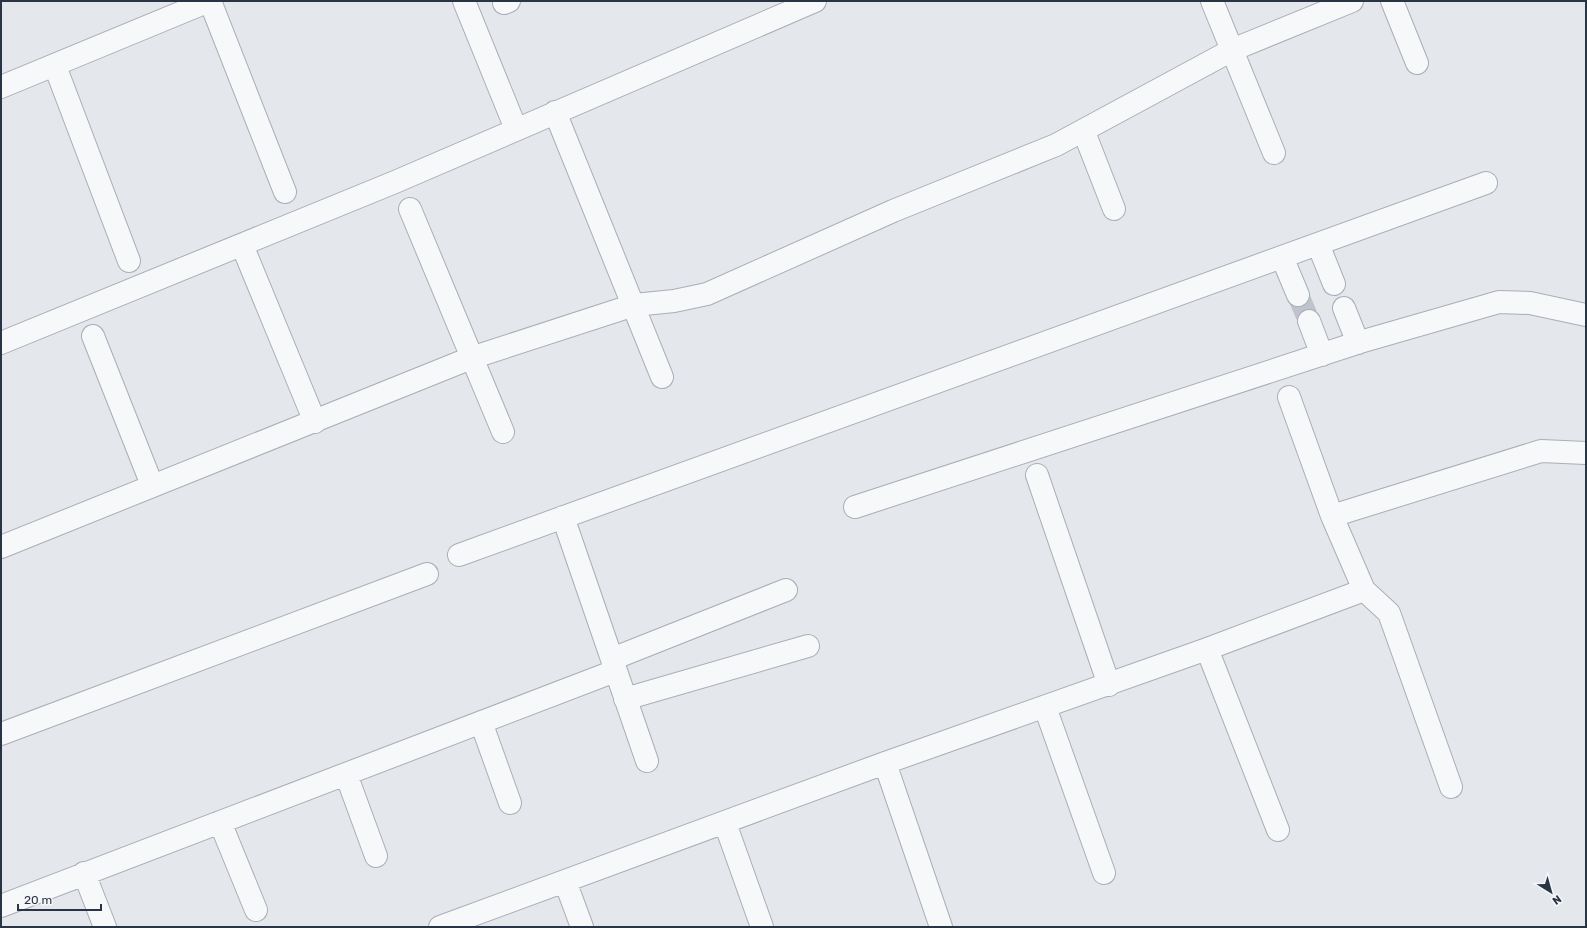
<svg xmlns="http://www.w3.org/2000/svg" width="1587" height="928" font-family="Rubik,sans-serif">
  <style>
    .lines { fill: none; stroke-linecap: round; stroke-linejoin: round }
    .minor-tunnel { stroke: #bfc3cb; stroke-width: 22; stroke-dasharray: 22 11; stroke-linecap: butt }
    .minor-casing { stroke: #a9aeb7; stroke-width: 24 }
    .minor { stroke: #f7f8fa; stroke-width: 22 }
  </style>
  <rect width="100%" height="100%" fill="#e4e7ec"/>
  <g class="lines">
    <path class="minor-tunnel" d="M1298,295L1309,321"/>
    <defs>
      <path id="minor" d="M210,1L285,192
        M464,1L516,129
        M1212,1L1274,153
        M1392,1L1417,63
        M504,3L509,1
        M55,66L129,261
        M1,87L209,1
        M555,112L662,377
        M1084,132L1114,209
        M410,209L503,432
        M1318,244L1334,284
        M242,245L315,422
        M1282,257L1298,295
        M1344,308L1358,343
        M1309,321L1322,355
        M93,336L152,485
        M1,343L395,182L815,1
        M1289,397L1332,516L1364,590L1389,613L1451,787
        M1037,475L1109,685
        M855,507L1360,342L1499,302L1530,303L1586,315
        M1332,516L1541,451L1586,453
        M563,517L647,761
        M1,547L471,358L634,305L674,301L707,294L893,211L1056,145L1232,50L1352,1
        M459,555L1486,183
        M1207,649L1278,830
        M612,659L786,590
        M625,699L808,646
        M1045,707L1104,873
        M481,722L510,803
        M1,734L427,574
        M885,763L941,927
        M346,774L376,856
        M220,822L256,910
        M725,823L762,927
        M84,873L105,927
        M565,881L582,927
        M1,906L615,671
        M440,927L885,763L1207,649L1364,590"/>
    </defs>
    <use href="#minor" class="minor-casing"/>
    <use href="#minor" class="minor"/>
  </g>
  <rect width="1587" height="928" fill="none" stroke="#2b3445" stroke-width="4"/>
  <g transform="translate(1551 892) rotate(143)" stroke="#f4f6f9" stroke-width="3" paint-order="stroke">
  <path d="M0-3L7 15L0 10L-7 15Z" fill="#2b3445"/>
  <text y="-6" font-size="11" font-weight="bold" text-anchor="middle" fill="#2b3445">N</text>
  </g>
  <path d="M18 904v6h83v-6" fill="none" stroke="#2b3445" stroke-width="2"/>
  <text x="24" y="904" font-size="12" fill="#2b3445" stroke="#f4f6f9" stroke-width="3" paint-order="stroke">20 m</text>
</svg>
